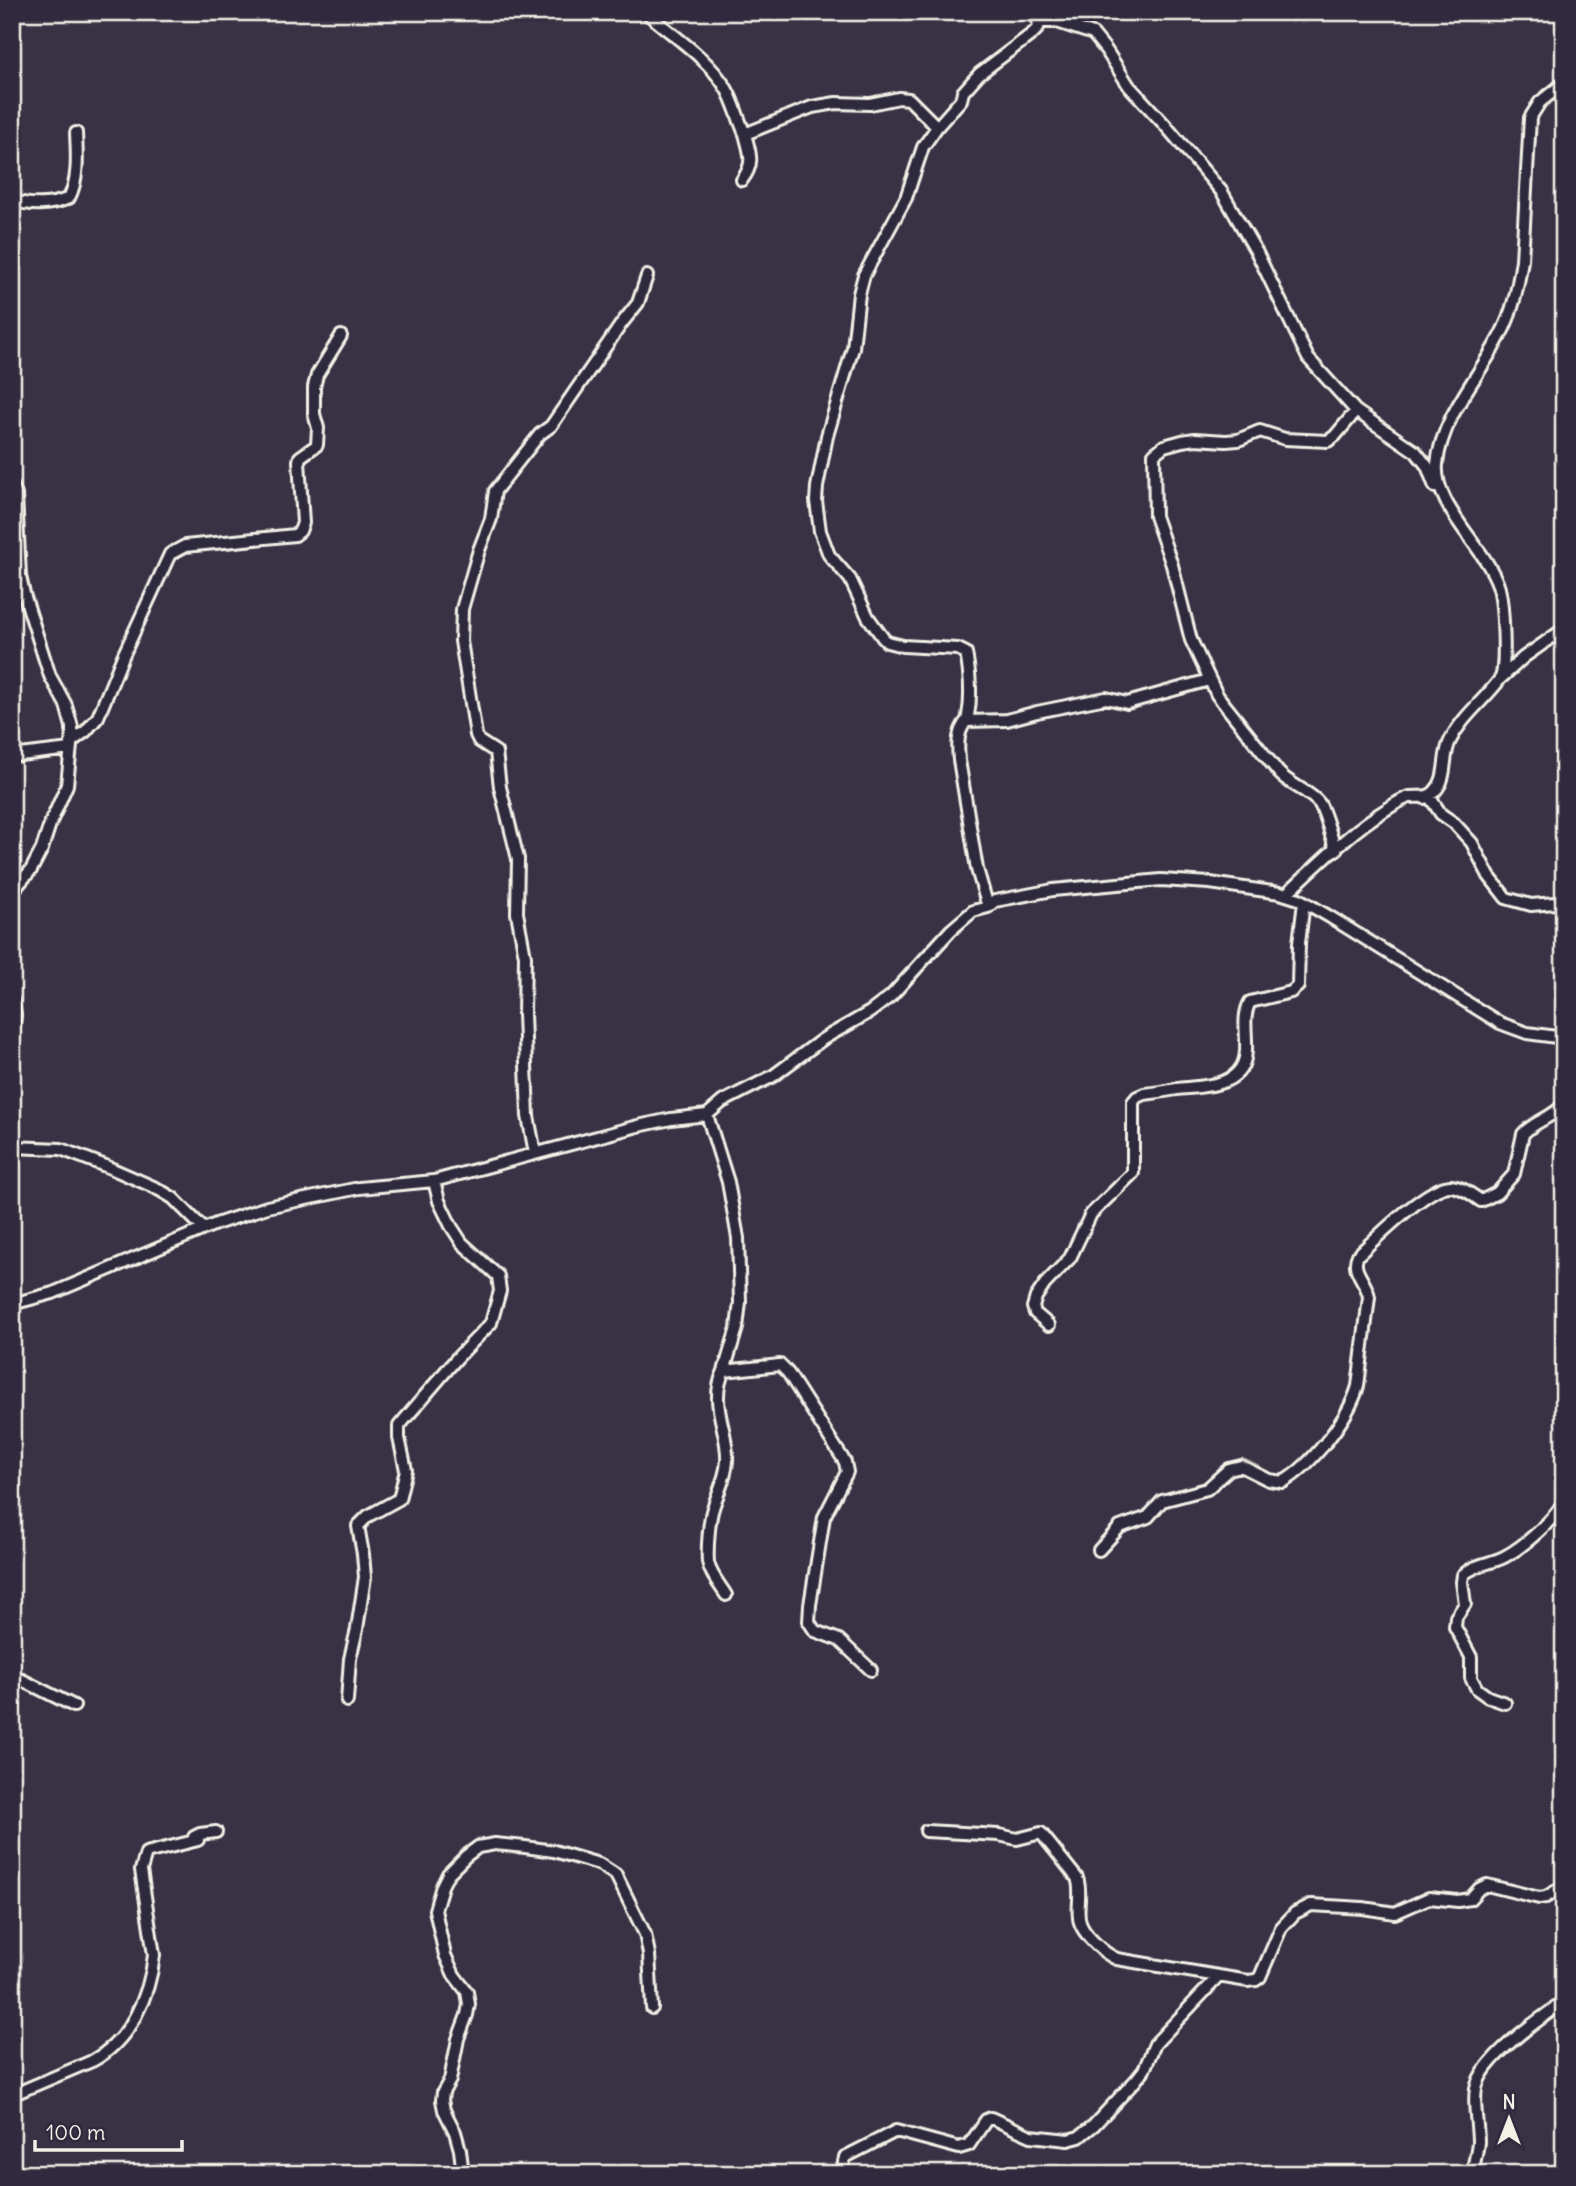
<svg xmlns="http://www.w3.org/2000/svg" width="1576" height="2186" font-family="Delius,sans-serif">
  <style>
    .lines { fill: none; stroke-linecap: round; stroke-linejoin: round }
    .street-casing { stroke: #f4f1e8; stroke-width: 16 }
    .street { stroke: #2f2a3d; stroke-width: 10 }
  </style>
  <rect width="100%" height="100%" fill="#373244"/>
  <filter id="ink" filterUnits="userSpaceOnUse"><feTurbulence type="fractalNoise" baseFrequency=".0143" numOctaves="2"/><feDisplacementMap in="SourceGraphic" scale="14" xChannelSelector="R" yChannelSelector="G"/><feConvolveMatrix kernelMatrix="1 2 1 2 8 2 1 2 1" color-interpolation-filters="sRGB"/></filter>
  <g filter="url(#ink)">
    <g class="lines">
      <defs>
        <path id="street" d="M646,12C674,37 706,56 726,88C734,101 738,119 745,134L812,107L836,103L870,104L899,98L909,99L937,127
          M1031,12L1039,22H1057L1093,34L1106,50L1129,86L1165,125L1222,192L1257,253L1308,358L1356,411L1416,452L1427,466L1435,487
          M742,180C755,163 750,153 745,134
          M12,200C30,206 51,206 69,198C79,179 77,154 76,133
          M12,485L16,495L20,576L24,594L50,676L66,705L72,727V736L67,785L50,824L42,849L31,870L12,892
          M1502,677L1524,657L1564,629
          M967,721L1007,720L1037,712L1106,698L1127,703L1209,680
          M71,742L86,731L98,717L123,656L170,554L185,546L295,535L300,531L303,523L299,461L300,457L317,445L318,428L314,414V387L317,375L341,336
          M12,756L70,749
          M1424,798L1429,796L1441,814L1454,823L1472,843L1489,876L1506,898L1531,905L1555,903L1564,900
          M1336,850C1331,838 1325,811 1319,803C1309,791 1290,785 1279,773L1217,695L1191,640L1172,565L1155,516L1154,454L1164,446L1182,441L1195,439L1226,441L1238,440L1260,431L1285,439L1328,441L1335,436L1356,411
          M1286,894C1316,866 1352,830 1387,809C1394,805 1403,798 1410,797C1420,796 1428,799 1435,791C1448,778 1442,757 1450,741C1462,716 1484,701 1500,679C1507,669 1503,598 1498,585C1484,545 1433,506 1437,464C1442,416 1479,377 1500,336C1513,313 1518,286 1522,260L1530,118L1540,102L1564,83
          M988,907L977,869L959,760C958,749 957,736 963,726C968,717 966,726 968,716C972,695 970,674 966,653L958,649L903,646L887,642L883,638L868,617L850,579L829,555L820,531L816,501L817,487L827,436L853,348L859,294L864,275L906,198L923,147L937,127L961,100L963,92L979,74L1032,34L1038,28L1039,22
          M12,1000L15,1015L12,1036
          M707,1115L728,1182L738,1238L740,1302L737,1328L724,1371L780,1365L788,1373L845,1462L847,1472L824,1517L810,1605L809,1622L815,1631L839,1640L871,1670
          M12,1147L61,1149L108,1167L156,1188L173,1198L204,1229
          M535,1153L528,1116L524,1014L525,956L517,913L518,859L500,787L496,752L479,741L476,735L461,641L462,609L479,550L491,519L495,491L540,434L551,426L622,323L638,303L647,276
          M12,1304L53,1293L216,1224L267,1207L359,1188L434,1181L638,1126L671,1119L707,1115L722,1102L773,1076L823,1039L870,1012L891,996L951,930L973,911L988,907L995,901L1053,890L1161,880L1210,883L1280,893L1299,899L1330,917L1500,1023L1527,1033L1564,1038
          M1049,1325L1035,1313L1033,1307L1036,1297L1045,1284L1070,1258L1091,1214L1133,1173V1102L1137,1097L1144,1094C1155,1093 1166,1091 1177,1089C1203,1086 1245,1088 1246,1050C1247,1034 1242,1016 1250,1002L1291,992L1298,986L1299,943L1304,902
          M724,1371C708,1404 729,1430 727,1461C726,1478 718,1492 713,1508C709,1520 707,1549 708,1562C710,1574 720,1585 726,1595
          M1099,1550L1120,1527L1148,1517L1162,1501L1207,1489L1229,1469L1241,1466L1269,1480L1283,1482C1312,1465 1349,1418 1358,1386L1369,1297C1367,1281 1350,1271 1358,1255C1375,1239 1429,1185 1451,1186C1463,1187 1472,1195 1481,1201L1497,1193L1514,1174L1523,1134C1534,1121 1553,1118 1564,1104
          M12,1675L74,1706
          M347,1701L350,1659L357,1629L365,1577L363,1554L358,1526L368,1516L399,1499L406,1470L399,1438V1426L457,1358L491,1323L500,1291L498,1276L462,1243L451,1226L439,1201L434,1181
          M1505,1703L1488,1697L1477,1689L1471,1678V1657L1455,1627L1456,1617L1465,1604L1462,1582L1463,1575C1475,1564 1490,1564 1504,1557C1522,1548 1557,1518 1564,1500
          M926,1831L999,1835L1017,1839L1041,1833L1077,1878C1082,1891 1077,1905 1079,1918C1080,1932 1104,1954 1117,1959L1248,1981L1256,1980L1260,1977L1281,1928L1295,1913L1311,1905L1363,1908L1395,1913L1429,1898L1458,1901L1470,1899L1479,1889L1487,1885L1539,1898L1546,1897L1564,1886
          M12,2095L92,2061C130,2041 150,1995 154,1955L141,1870L146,1853L198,1840L194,1837L200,1834L216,1832
          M463,2174L460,2150L455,2132L444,2110L442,2100L443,2092L450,2080L458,2039L467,2015L469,2004L467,1992L454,1975L445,1955L435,1910L442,1886L448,1874L466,1856L478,1847L495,1844L525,1847L554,1851L599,1864L616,1875L645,1934L649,1954L652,2008
          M842,2174L845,2157L896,2131L959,2148L969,2145L986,2120L991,2118L1031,2136L1068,2140L1079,2137L1094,2125L1136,2080L1144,2070L1155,2044L1219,1976
          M1472,2174C1474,2163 1477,2152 1478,2142C1478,2124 1473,2105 1476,2088C1482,2058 1539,2019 1564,2002"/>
      </defs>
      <use href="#street" class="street-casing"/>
      <use href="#street" class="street"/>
    </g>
  </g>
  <rect width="1576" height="2186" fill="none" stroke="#2f2a3d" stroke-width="42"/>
  <rect x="21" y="21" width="1534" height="2144" fill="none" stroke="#f4f1e8" stroke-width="2.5" filter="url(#ink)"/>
  <g transform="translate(1509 2119)" stroke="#2f2a3d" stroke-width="5" paint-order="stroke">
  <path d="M0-5L12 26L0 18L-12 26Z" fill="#f4f1e8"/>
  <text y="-10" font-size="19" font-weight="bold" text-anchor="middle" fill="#f4f1e8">N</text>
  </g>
  <path d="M35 2140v10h147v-10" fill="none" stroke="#f4f1e8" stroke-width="3.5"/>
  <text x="46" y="2140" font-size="21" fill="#f4f1e8" stroke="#2f2a3d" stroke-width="5" paint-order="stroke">100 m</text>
</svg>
